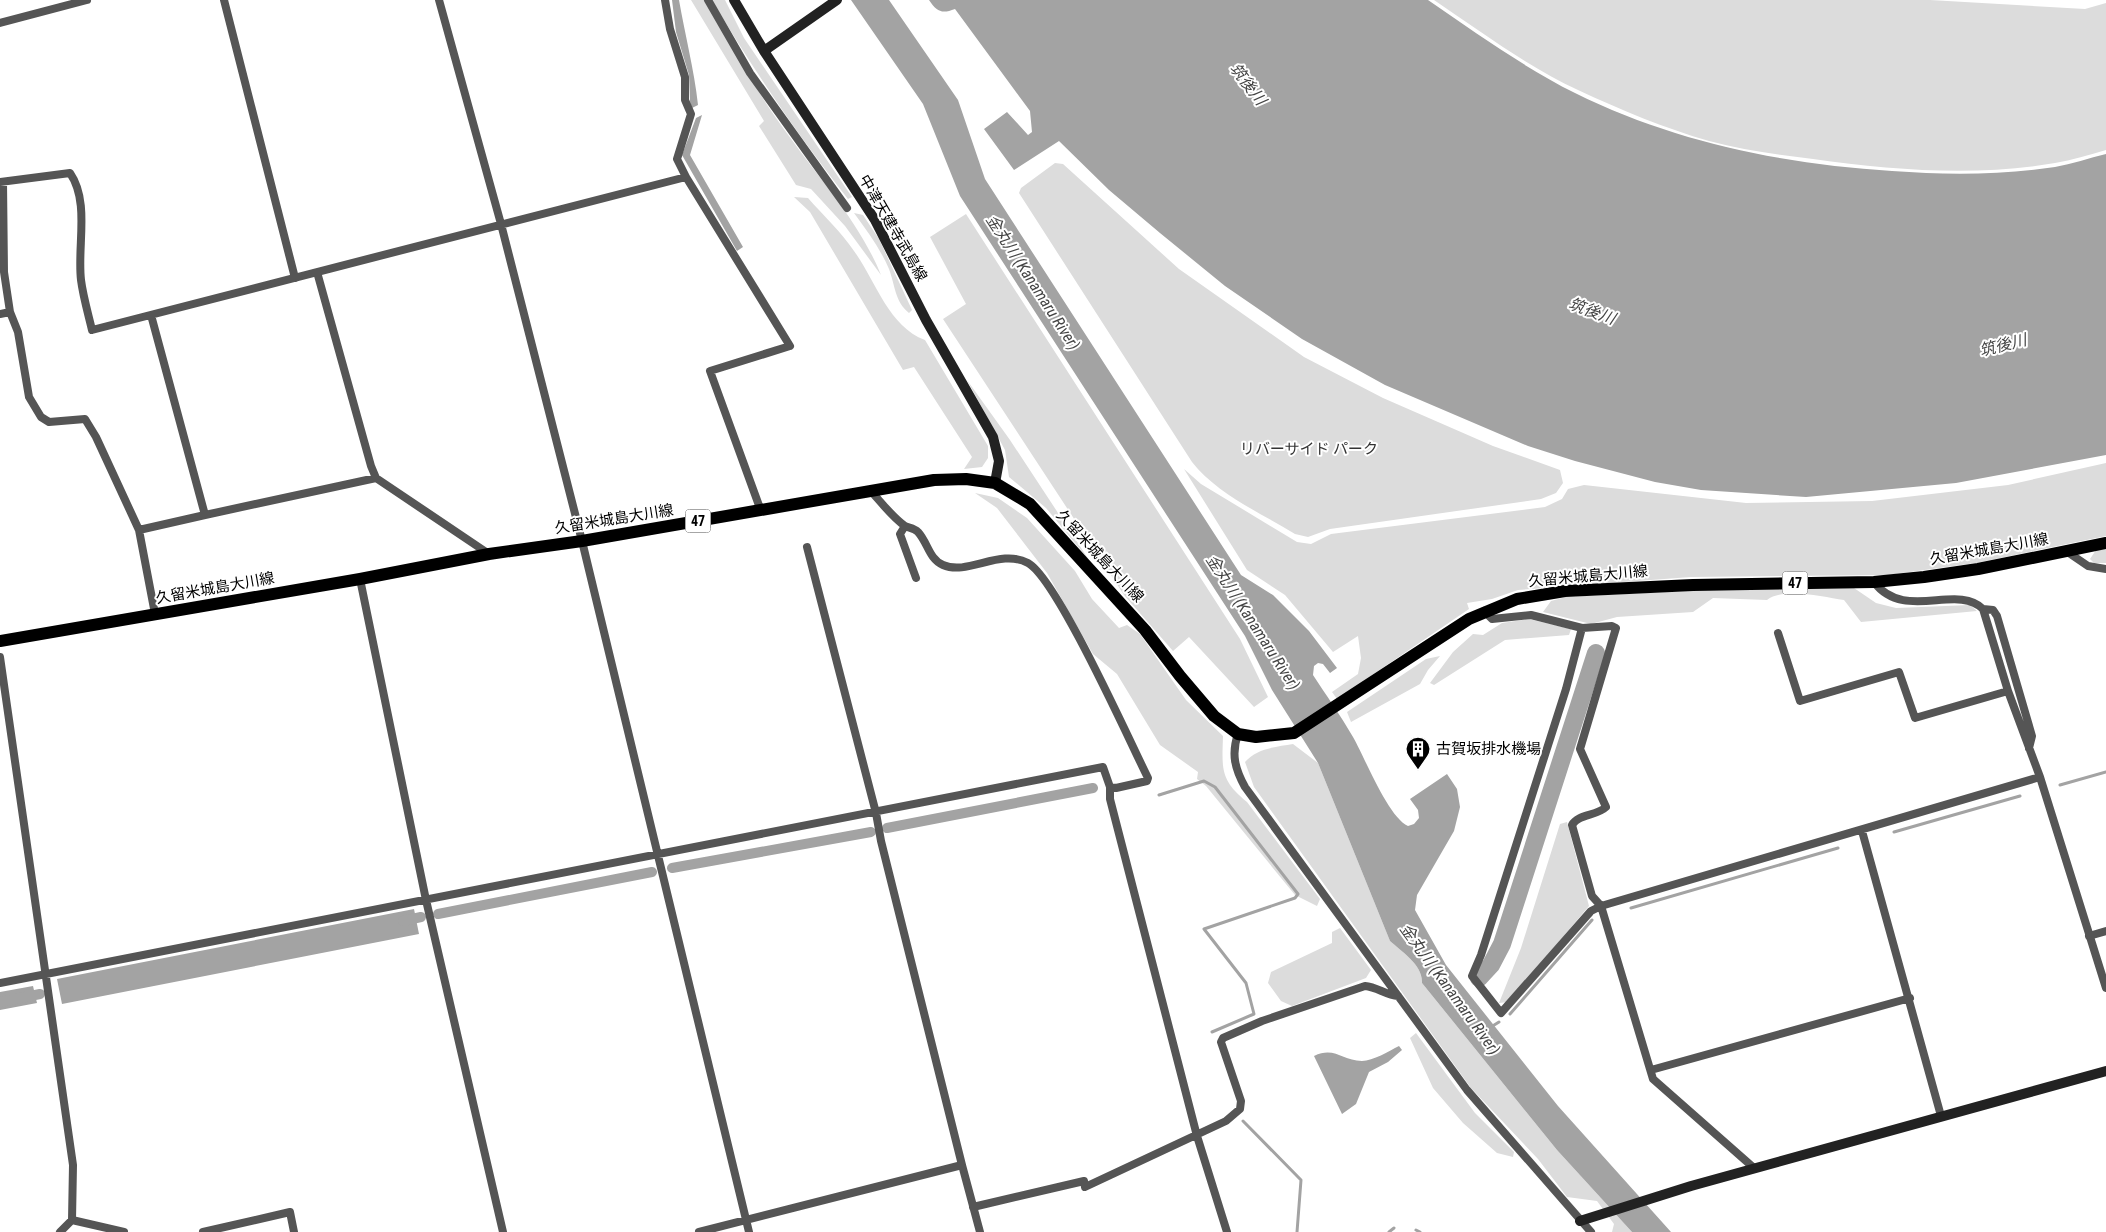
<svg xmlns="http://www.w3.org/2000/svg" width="2106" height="1232" font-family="'Roboto Condensed','Noto Sans JP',sans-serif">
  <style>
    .green { fill: #dcdcdc }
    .water { fill: #a3a3a3 }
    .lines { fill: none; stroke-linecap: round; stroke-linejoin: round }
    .stream { stroke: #a3a3a3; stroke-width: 3 }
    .canal { stroke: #a3a3a3; stroke-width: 10 }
    .river { stroke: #a3a3a3; stroke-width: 18 }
    .street { stroke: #555; stroke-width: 8 }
    .secondary { stroke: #222; stroke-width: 10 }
    .primary { stroke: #000; stroke-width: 12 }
    .labels { text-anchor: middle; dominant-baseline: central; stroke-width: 4; stroke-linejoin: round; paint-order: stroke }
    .shield { fill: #fff; stroke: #4c4c4c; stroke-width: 1 }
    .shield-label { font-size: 14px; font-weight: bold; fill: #000 }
    .street-label { font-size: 15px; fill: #000; stroke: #fff }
    .park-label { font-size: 15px; fill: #333; stroke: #fff }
    .poi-label { font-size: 15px; fill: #000; stroke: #fff; text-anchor: start }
    .water-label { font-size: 16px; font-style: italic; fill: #444; stroke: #fff }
  </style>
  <rect width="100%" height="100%" fill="#fff"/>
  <path class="green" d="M691,0H705C731,46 757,93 789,136C821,181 860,223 881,275L845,226L811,189L796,185L759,126L764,121Z
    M712,0H725L744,38L852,197L848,199C797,134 754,71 712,0Z
    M1434,0H1930L2085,9L2106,3V150C2089,155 2072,160 2055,163C1975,177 1893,170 1813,159C1778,155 1743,150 1709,141C1664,128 1621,110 1578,90C1528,67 1480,31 1434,0Z
    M1055,163L1063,164L1179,269L1304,357L1383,398L1493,446L1560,470L1563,483L1556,493L1541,499L1330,529L1308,537L1295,534C1261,513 1217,494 1192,462L1019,193L1021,188Z
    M794,197L808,198C823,215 841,232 854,251C876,281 888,326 925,340L988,446V458L982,467L964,469L972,457L914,367L903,370L810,212Z
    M854,213L863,215L879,239L912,310L909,313C895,302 895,285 889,269C880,248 867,231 854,213Z
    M966,214L1240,639L1268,697L1254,707L1189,637L1173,651L1124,595L943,319L966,304L930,237Z
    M967,380L1010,440L1089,560L1046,508L1009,477L1005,450Z
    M2106,463V536L1976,563L1888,575L1691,577L1518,590L1492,599L1467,603L1469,609L1337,699L1332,692L1358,674L1361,658L1358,636L1333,652L1285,595L1247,570L1184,469L1201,484L1297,542L1311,544L1331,534L1545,507L1562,499L1568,489L1584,485L1746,503L1872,501L2008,485Z
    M975,493L998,498L1027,518L1075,571L1092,599L1119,628L1127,625L1140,634L1186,700L1223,736C1222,769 1220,780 1247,802L1320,899L1317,906L1295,895L1206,786L1197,779L1198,772L1160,745L1117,674L1093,654L1047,573L997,508Z
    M2106,548V563H2094L2090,559L2096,550Z
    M1854,588L1876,603L1896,608L1970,605L1977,611L1861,622L1844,600C1823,597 1784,587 1767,600L1713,598L1693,612L1617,617L1591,624L1543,612L1551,601L1566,597L1706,590Z
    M1529,619L1571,629L1569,635L1505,640L1434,685L1430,683L1453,652L1473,634L1483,635L1502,623Z
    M1440,656L1428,670L1420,684L1351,722L1347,712L1426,659Z
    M1293,744L1318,763L1390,941C1402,952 1423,965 1422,983L1557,1150L1632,1232H1612L1614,1224L1597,1201L1567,1197L1538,1159L1471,1088L1254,787L1245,762C1257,748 1276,747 1293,744Z
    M1567,822L1589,906L1508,1002L1499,1003L1521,948L1560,824Z
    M1340,928L1371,970L1366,978L1292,1006L1281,1001L1268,983L1271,972L1332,943V932Z
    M1416,1033L1475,1113L1514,1152L1513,1157L1497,1153L1463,1123L1433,1088L1410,1038Z"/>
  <path class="water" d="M672,0H679C685,35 694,69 698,105L692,108L690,102L689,75L676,32Z
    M851,0H889L958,100L985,179L1241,575L1273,595L1309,631L1337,668L1330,673L1323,664L1318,663L1314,666L1313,675C1326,695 1341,716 1353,737C1365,758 1388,817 1408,826L1414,824L1419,818L1418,810L1410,799L1447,774L1457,789L1460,807L1454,831L1417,895L1415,910L1446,965L1558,1106L1671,1232H1632L1557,1150L1422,983C1423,965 1402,952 1390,941L1318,763L1272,690L1245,636L960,196L923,104Z
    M929,0H1428C1476,33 1523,67 1575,93C1674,142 1782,164 1892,171C1947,175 2001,175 2055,167C2072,164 2089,158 2106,154V455L1956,483L1806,497L1701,490L1655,482L1575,461L1528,446L1385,385L1302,339L1225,286L1160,233L1109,190L1059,141L1014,170L984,129L1007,112L1028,135L1032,132L1030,111L955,9C942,14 937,12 929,0Z
    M702,115L690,155L743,247L737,251L682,155L696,118Z
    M414,909L419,934L62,1004L57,979Z
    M33,986L37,1003L0,1010V992Z
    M1399,1046L1402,1050L1388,1062L1369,1072L1356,1104L1342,1114L1314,1056C1335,1046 1342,1061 1362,1061C1373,1061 1389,1051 1399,1046Z"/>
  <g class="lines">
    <path class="stream" d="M2060,785L2106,772
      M1159,795L1204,781L1215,787L1298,894L1295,898L1204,929L1246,983L1254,1014L1212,1032
      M1894,832L2020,796
      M1631,908L1838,848
      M1510,1014L1592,920
      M1491,1027L1499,1022
      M1243,1121L1301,1180L1297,1232
      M1416,1230L1420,1232
      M1389,1232L1394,1228"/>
    <path class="canal" d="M887,828L1093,788
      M672,868L871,832
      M438,914L652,872
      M403,921L421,917
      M0,1002L40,994"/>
    <path class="river" d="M1479,978L1491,965L1502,944L1596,653"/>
    <path class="street" d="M224,0L295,278
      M439,0L501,224L582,541L749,1232
      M708,0L750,73L847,208
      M0,23L87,0
      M686,177L790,346L710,371L761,511
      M0,182L70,173C90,202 77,246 81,280C83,296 88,313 92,330L686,177L677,159L691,114L685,100V77L670,29L665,0
      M3,182L4,272L10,312L18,332L29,397L41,417L49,422L85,419L96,437L139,530L155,614
      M317,272L371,466L376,478
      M0,314L10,312
      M870,490C881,502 892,517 905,526C909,528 914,528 918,532C928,543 929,559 943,565C968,576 1000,548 1028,563C1057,579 1129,740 1148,778L1147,781L1116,788L1110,787V799L1197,1136L1227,1232
      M205,515L376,478L489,554
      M905,526L900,534L916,578
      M139,530L205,515L151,315
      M807,547L876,813L881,841L962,1165
      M2066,551L2088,566L2106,569
      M360,579L426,900L503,1232
      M1874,582C1904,622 1957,583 1983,609L2008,691L2040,777L2106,988
      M1983,609L1993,610L1997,616L2032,736L2029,748
      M1484,611L1492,619L1531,615L1582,628L1612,626L1616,628L1580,749L1606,807C1597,816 1578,814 1572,825L1592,896L1601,906L1591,911L1501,1013L1472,976L1481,955L1566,689L1582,628
      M1778,633L1800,701L1899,672L1915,718L2008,691
      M0,657L73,1165L72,1220L60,1232
      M1238,734C1231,754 1235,769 1245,787L1467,1090L1591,1232
      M1862,831L1941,1116
      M2089,936L2106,931
      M0,983L1103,767L1110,787
      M1651,1070L1910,998
      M1754,1168L1653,1079L1601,906L2040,777
      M973,1207L1084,1181L1085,1187L1226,1121L1240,1109L1241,1101L1221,1042L1223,1038L1262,1021L1365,986C1377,987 1386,995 1398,996
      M72,1220L124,1232
      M203,1232L290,1212L294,1232
      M699,1232L962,1165L980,1232"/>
    <path class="secondary" d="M734,0L764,51L875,220L926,320L993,437L999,461L995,483
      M764,51L837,0
      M1580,1221L1691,1186L2106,1071"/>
    <path class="primary" d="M0,641L360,579L489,554L582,541L934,480L966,479L995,483L1030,504L1145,630L1180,676L1214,716L1238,734L1256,737L1294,733L1469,619L1517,599L1565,591L1693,585L1874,582L1924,577L1978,569L2106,543"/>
  </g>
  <defs>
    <symbol id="building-pin" viewBox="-11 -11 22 30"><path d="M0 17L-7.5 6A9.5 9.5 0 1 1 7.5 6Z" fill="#000" stroke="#fff"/><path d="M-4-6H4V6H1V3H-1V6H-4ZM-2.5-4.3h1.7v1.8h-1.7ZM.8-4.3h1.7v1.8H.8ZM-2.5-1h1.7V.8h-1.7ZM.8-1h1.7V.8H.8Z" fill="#fff"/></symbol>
  </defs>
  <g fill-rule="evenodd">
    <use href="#building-pin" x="1404" y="735" width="28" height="38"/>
  </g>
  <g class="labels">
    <g class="shield">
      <rect x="685.5" y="509.5" width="25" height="23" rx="4"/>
      <rect x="1782.5" y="571.5" width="25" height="23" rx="4"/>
    </g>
    <g class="shield-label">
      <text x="698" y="521">47</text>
      <text x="1795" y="583">47</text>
    </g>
    <g class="street-label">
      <text transform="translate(893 228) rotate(60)">中津天建寺武島線</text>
      <text transform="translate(614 519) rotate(-9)">久留米城島大川線</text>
      <text transform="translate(1989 549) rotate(-10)">久留米城島大川線</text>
      <text transform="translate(1100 556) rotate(47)">久留米城島大川線</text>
      <text transform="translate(1588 576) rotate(-5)">久留米城島大川線</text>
      <text transform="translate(215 588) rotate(-10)">久留米城島大川線</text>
    </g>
    <g class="park-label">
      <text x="1309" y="449">リバーサイド パーク</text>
    </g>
    <g class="poi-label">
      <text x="1436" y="749">古賀坂排水機場</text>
    </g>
    <g class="water-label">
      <text transform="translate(1248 84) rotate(52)">筑後川</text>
      <text transform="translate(1033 282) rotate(57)">金丸川 (Kanamaru River)</text>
      <text transform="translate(1592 311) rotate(20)">筑後川</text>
      <text transform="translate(2003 345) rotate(-14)">筑後川</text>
      <text transform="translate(1253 622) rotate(57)">金丸川 (Kanamaru River)</text>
      <text transform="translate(1450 989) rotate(54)">金丸川 (Kanamaru River)</text>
    </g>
  </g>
</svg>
